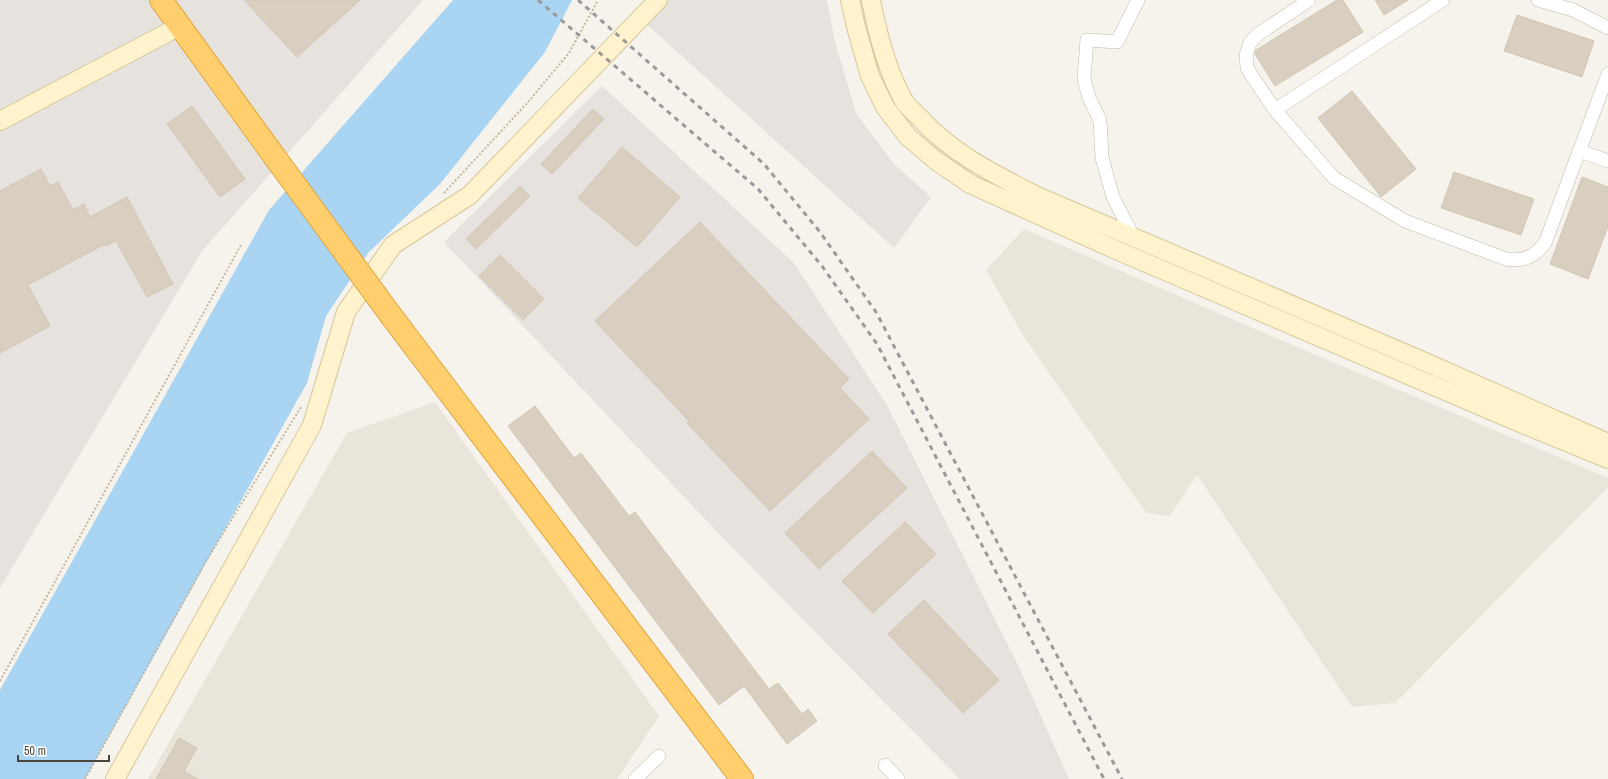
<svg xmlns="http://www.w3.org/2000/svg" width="1608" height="779" font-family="'Archivo Narrow',sans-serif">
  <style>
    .residential { fill: #eae5da }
    .industrial { fill: #e6e2dd }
    .water { fill: #a9d4f2 }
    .building { fill: #d8cfc1; stroke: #d3c7b4 }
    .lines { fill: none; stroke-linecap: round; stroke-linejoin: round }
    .street-casing { stroke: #c2bbae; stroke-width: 14 }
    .secondary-casing { stroke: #d6c79b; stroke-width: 20 }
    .highway-casing { stroke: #e0a43c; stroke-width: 24 }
    .path { stroke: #c4b79f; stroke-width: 2; stroke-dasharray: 2 2; stroke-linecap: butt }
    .street { stroke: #fff; stroke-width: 13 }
    .secondary { stroke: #fff3cd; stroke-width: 18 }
    .highway { stroke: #ffcf6e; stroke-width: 22 }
    .rail { stroke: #9a9a9a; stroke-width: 3; stroke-dasharray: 5 5; stroke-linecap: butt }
    .highway-bridge-casing { stroke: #e0a43c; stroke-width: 24; stroke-linecap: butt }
    .highway-bridge { stroke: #ffcf6e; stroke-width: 22 }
  </style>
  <rect width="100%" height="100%" fill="#f6f3ec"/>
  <path class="residential" d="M1024,229L1283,341L1608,478V487L1395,703L1352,707L1197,475L1170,516L1146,513L1024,337L986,270Z
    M435,402L659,716L617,779H148L347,433Z"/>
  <path class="industrial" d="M0,0H423L202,251L0,588Z
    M663,0H827L835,42L856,113L894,164L931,197L894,248L641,19Z
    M602,86L794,263L887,405L1019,667L1069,779H960L721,536L444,242Z"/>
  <path class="water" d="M453,0H572L545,52L440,184L368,253L326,316L307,383L85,779H0V690L269,210Z"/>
  <path class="building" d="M244,0H360L297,57Z
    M1337,0H1343L1363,32L1275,86L1255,54L1256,50Z
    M1375,0H1408L1384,15Z
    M1517,15L1594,41L1582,77L1504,51Z
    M1352,91L1416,169L1381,197L1318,118Z
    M192,106L245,179L220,197L167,124Z
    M593,109L604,119L552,174L541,164Z
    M622,147L680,197L637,247L578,198Z
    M41,169L50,186L58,182L73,210L84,204L90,217L127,197L173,284L147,297L116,241L106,246L105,244L28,285L50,326L0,353V191Z
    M1454,172L1534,199L1521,235L1441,208Z
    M1582,177L1608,187V227L1588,279L1550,264Z
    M520,186L530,196L476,249L466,239Z
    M700,222L849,379L840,388L869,419L770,511L687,423L689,421L595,321Z
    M500,255L544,299L523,320L479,276Z
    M535,406L574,458L581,453L629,516L635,512L769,689L778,683L802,714L808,709L817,721L787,744L744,686L719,705L508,426Z
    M872,451L907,488L819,569L785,533Z
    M905,522L936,554L873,613L842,581Z
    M924,600L999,680L963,713L888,634Z
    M179,738L197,748L184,771L198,779H156Z"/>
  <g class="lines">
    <defs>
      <path id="street" d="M1309,0L1257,35L1250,43L1246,55L1247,67L1250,73L1275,110L1334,178L1405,221L1506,259C1522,262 1535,257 1545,243L1608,74
        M1538,0L1573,10L1608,28
        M1275,110L1443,0
        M1579,151L1608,161
        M1134,238L1113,197L1102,158L1100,120L1089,98L1084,79L1087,40L1117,42L1138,0
        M885,765L898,779
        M635,779L659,756"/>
      <path id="secondary" d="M850,0L856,27L870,76L885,107L908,137L935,160L970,184L1116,250L1518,422L1608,459
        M871,0C877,31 888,73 904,101C908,107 914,112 919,117C951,153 994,174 1037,196L1425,362L1608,443
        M0,121L180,26
        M115,779L312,425L346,312L393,245L470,195L658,0"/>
      <path id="highway" d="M161,0L274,156
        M392,317L742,779"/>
    </defs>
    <use href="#street" class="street-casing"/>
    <use href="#secondary" class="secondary-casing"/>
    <use href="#highway" class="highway-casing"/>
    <path class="path" d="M444,193L528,102L569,53L598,0
      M0,681L242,243
      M85,779L206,561L301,407"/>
    <use href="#street" class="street"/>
    <use href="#secondary" class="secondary"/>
    <use href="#highway" class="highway"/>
    <path class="rail" d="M538,0L758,189L822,266L877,344L1104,779
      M578,0L764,164L820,232L876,312L1122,779"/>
    <defs>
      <path id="highway-bridge" d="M274,156L392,317"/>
    </defs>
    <use href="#highway-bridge" class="highway-bridge-casing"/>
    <use href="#highway-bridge" class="highway-bridge"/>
  </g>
  <path d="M18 755v6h91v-6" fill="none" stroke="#4b4439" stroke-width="2"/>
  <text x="24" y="755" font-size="12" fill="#4b4439" stroke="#ffffff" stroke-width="3" paint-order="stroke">50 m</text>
</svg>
